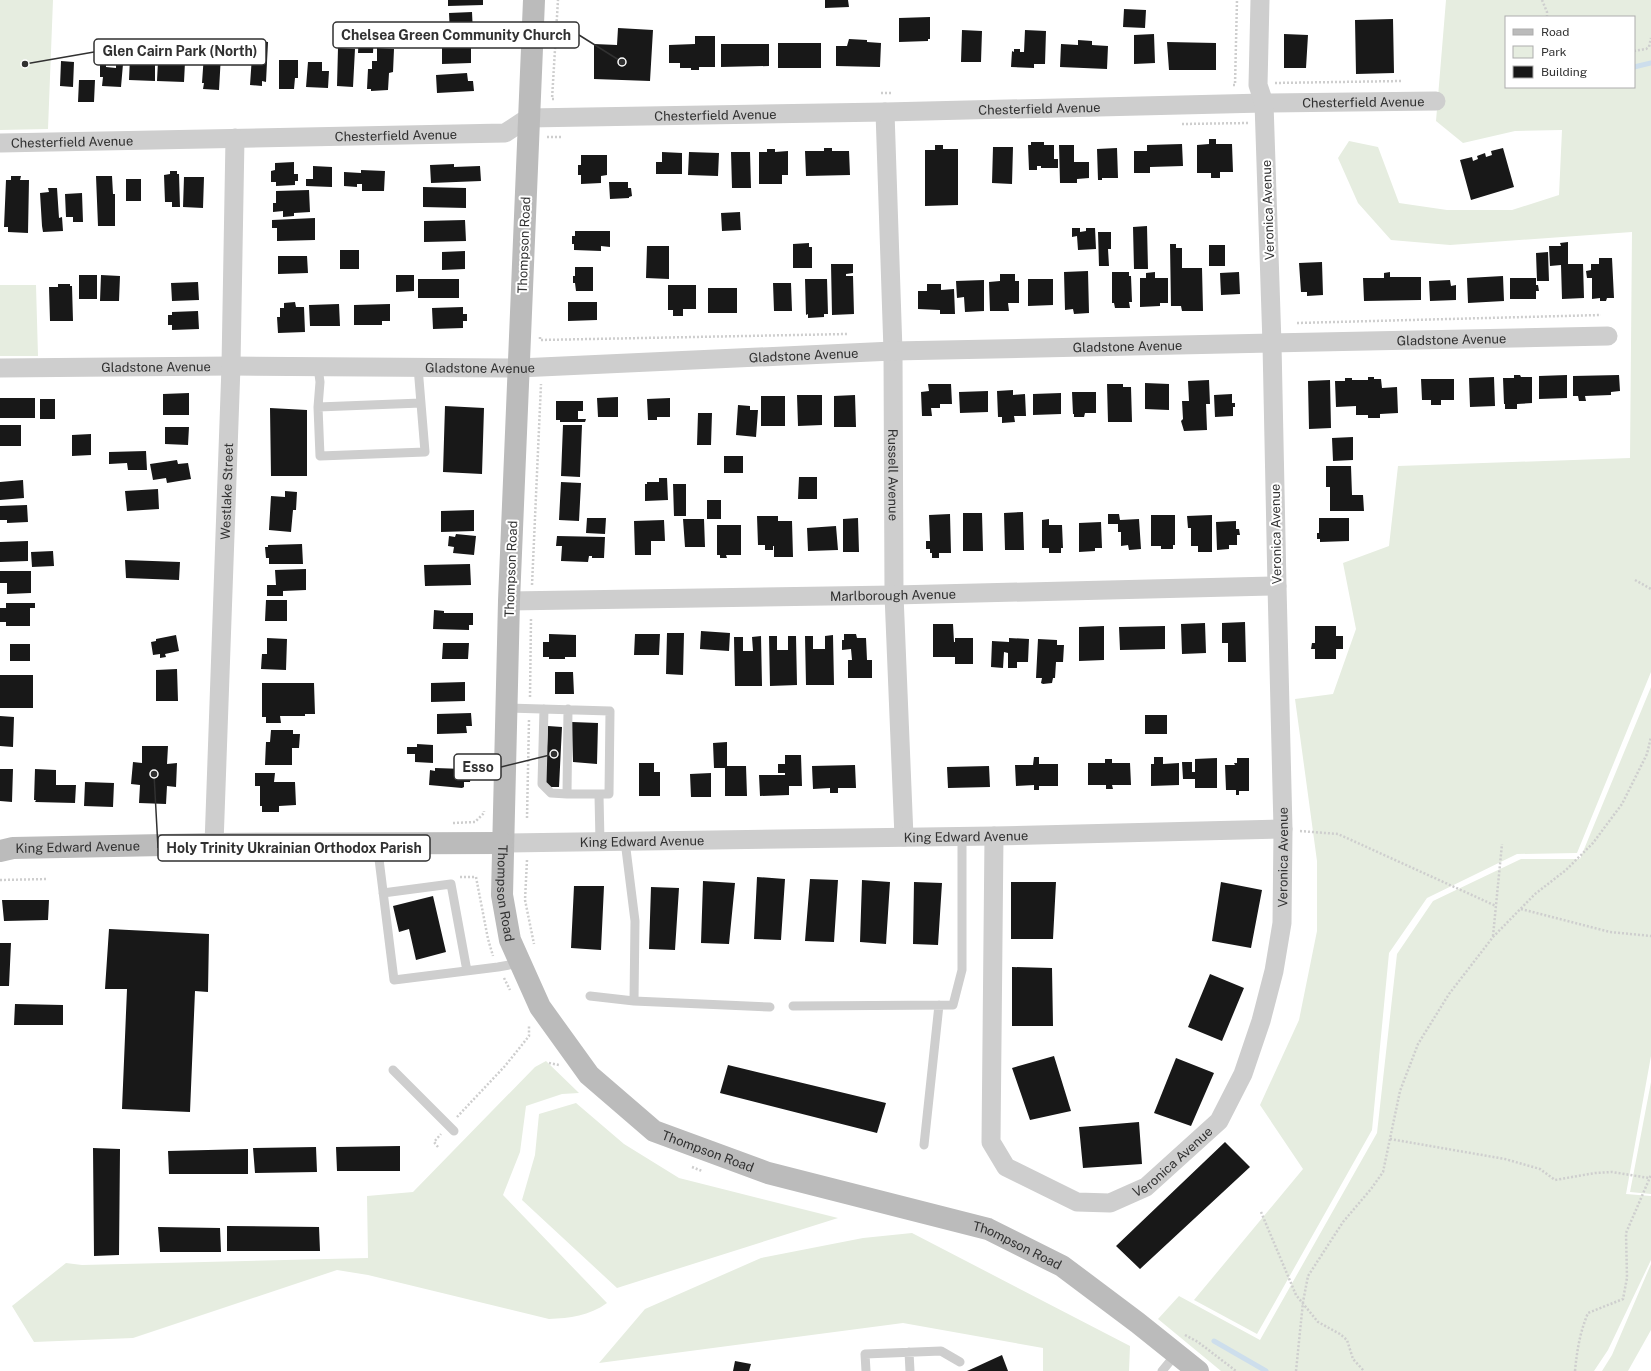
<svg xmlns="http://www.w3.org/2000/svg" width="1651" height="1371" font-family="'Public Sans',sans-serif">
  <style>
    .green { fill: #e6ede0; fill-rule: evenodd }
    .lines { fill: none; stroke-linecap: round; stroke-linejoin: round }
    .stream { stroke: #cddeec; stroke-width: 5 }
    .building { fill: #181818 }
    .path { stroke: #cecece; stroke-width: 2.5; stroke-dasharray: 2 2; stroke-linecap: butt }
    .lane { stroke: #cecece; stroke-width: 9 }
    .street { stroke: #cecece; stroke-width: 19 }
    .secondary { stroke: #bbb; stroke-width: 22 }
    .labels { text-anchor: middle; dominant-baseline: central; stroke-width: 4; stroke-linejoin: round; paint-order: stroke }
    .street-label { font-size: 13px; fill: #313131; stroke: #fff }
    .leader { fill: none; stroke: #313131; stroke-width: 1.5 }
    .callout-dot { fill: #313131; stroke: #fff; stroke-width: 1.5 }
    .callout { fill: #fff; stroke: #313131; stroke-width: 1.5 }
    .callout-label { font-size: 14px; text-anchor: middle; font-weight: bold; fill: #313131 }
  </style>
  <rect width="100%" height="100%" fill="#fff"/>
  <path class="green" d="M0,0H53L48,129L0,130Z
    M1446,0H1651V672L1577,853L1517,854L1427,898L1389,953L1372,1130L1257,1334L1194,1300L1303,1169L1260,1105L1299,1020L1317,931V861L1295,699L1333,694L1356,629L1343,563L1389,546L1398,466L1630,458L1632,232L1450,245L1391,240L1358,203L1338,158L1349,141L1378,147L1399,203L1447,210H1512L1559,195L1562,130L1515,131L1463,143L1436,121ZM1506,17H1634V87H1506Z
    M0,285H36L38,356H0Z
    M1651,687V1056L1626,1194L1651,1196V1260L1608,1350L1594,1371H1221L1158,1319L1179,1296L1260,1340L1377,1133L1397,954L1433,901L1521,859H1580Z
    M546,1061L579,1093L562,1094L526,1106L520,1152L503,1195L607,1303C589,1316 570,1318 549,1319L368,1275L337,1270L133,1338L34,1342L12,1306L66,1263L82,1265L368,1258L367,1196L413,1192L535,1067Z
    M1651,1082V1194L1630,1192Z
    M576,1103L624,1144L679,1178L838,1218L617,1288L522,1200L535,1155L539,1114Z
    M912,1233L1130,1346L1129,1371H1043V1348L903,1323L599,1363L645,1309L761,1258L863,1238Z
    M1651,1264V1330L1628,1371H1602L1612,1355Z"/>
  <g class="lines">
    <path class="stream" d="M1634,67L1651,63
      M1214,1341L1266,1371"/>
  </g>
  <path class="building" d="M448,0H483V5L448,6Z
    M825,0H848L849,7L825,8Z
    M1124,9L1146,10L1145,28L1123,27Z
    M472,12L473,33L450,34L449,13Z
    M930,17V39H928V41L899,42V18Z
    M1393,19L1394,73L1356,74L1355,20Z
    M618,28L653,30L650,81L594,79V44L617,45Z
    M962,30L982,31L981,62H961Z
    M1025,30L1046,31L1045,64H1034V68L1011,67L1012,51L1014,52V49H1020V52H1024Z
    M359,33L374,34L373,53H358Z
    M1154,34L1155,63L1134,64V35Z
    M1284,34L1308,35L1306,68H1284Z
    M695,36H715V67H699V70H691V68H680V63H669V45L695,44Z
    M849,39L867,40V42L881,43L880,67L836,66V46H847Z
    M1078,40L1092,41V45L1108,46L1107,69L1060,67L1061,44L1078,45Z
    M253,41L268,42L266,82L262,81V86L250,85Z
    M1167,42L1216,43V70H1169Z
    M442,43H471V63L442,64Z
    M778,43H821V68H778Z
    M721,44H769V66L721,67Z
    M338,48L355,49L353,87L337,86Z
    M377,48L394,49L393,72L389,73L388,90L371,91V89H367L368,69H372V61H377Z
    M204,54L221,55L219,90L203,89L204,83H202Z
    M130,57L155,58V81L129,80Z
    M279,60H298V78H295L294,89H279Z
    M61,61L74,62L73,87L60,86Z
    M158,61L185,62L184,82L157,81Z
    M308,62H322V71H329L328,88L306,87Z
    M116,63L123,64L121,87L102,86L103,77H100V64L106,65V67L116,68Z
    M467,73L468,81H473L474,91L437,93L436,75Z
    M79,80H95L94,102H78Z
    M1209,139H1216V144H1232L1233,172H1220V178H1211V173H1197V145L1209,144Z
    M1031,142H1044V145H1054V159H1058V168H1041V166H1037V170H1029L1028,145H1031Z
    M1182,144L1183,166L1150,167V173H1134V151H1147V145Z
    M935,145H943V149H958V205L925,206V150H935Z
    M1059,145H1074V162H1089V178L1077,179V183H1060Z
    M993,147H1013L1012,184L992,183Z
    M824,148H832V151H849L850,175L806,176L805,151H824Z
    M1117,148L1118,178H1102V180H1098L1097,149Z
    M1503,148L1514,187L1471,200L1460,160L1472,157L1473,161L1478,159L1477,156L1485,153L1486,157L1492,155L1491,151Z
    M767,149H775V152L788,151V175H782V184H759V152H767Z
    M662,152L682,153V174H656V162H662Z
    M689,152L719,153L718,176L688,175Z
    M731,152H750L751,188H732Z
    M581,155H607V175L601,176V183L581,184V175H578V165H581Z
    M294,162V174H298V181H295V185L276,186V182H271V171L275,170V163Z
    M454,164V167L480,166L481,181L431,183L430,165Z
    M313,166L332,167V187L306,186V179H313Z
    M361,170L385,171L384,191H362V184H357V187L344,186V172L361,173Z
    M170,171H177V174H179L180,207H172V202H165L164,175L170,174Z
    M11,176H21L20,180H29L28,233L8,232V227H4L6,180H11Z
    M96,176H112L113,194H115V226H98Z
    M184,177H204L203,208L183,207Z
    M126,179H141V201H126Z
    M609,182H628V188H631L632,196L629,197V198L610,199Z
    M423,187L466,188V208L423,207Z
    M48,188H57L59,218L62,217L63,231L43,232L42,226L40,193L49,192Z
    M309,190L310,212L294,213V216L283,217V211L273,212V203H276V191Z
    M82,193L83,222H73V217H66L65,194Z
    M740,212L741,230L722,231L721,213Z
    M315,218V240L277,241V228H272V220Z
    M465,220L466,241L424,242V221Z
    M1147,226L1148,269H1134L1133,227Z
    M1072,228H1080V232L1086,231V228H1095L1096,249L1078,250L1077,236L1072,237Z
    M575,231H610V247L601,246V251L574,250V244H572V236H575Z
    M1098,232H1111V249H1108L1109,266H1099Z
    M1568,242V264H1583L1584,298L1562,299L1561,265L1550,266L1549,246H1561L1560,243Z
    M809,243V247H812V268H793V244Z
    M1170,244H1176V248H1182V268H1202L1203,311H1182L1181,306H1171Z
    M1209,245H1225V266H1209Z
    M647,246H669V279L646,278Z
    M340,250H359V269H340Z
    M465,251V269L442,270V252Z
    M1548,252L1549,281H1537L1536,253Z
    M278,256H307L308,273L278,274Z
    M1599,258H1612L1614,298H1607L1606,301H1600V298L1592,299V278H1587L1586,271L1591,270V264H1599Z
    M1322,262L1323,295L1307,296V292H1301L1299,263Z
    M831,264H853V273L846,274V276H853L854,314L832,315Z
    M575,267H593V291H576L575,283H573V276H575Z
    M1088,271L1089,313L1074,314L1073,309L1065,310L1064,272Z
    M1112,272H1129V276H1131L1132,302H1129L1130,308H1115L1114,303H1112Z
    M1155,272V278H1168V303H1160V306L1140,307V278H1146V273Z
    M1239,272L1240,294L1221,295L1220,273Z
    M1390,272V277H1421V300L1364,301L1363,278H1384V273Z
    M1000,274H1015V281H1019V303H1008L1009,311H990L989,282L1000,281Z
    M79,275H97V299H79Z
    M101,275L120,276L119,301H100Z
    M396,275H414V291L396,292Z
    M1503,276L1504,301L1468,303L1467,278Z
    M1510,278H1536V285H1538L1539,291H1536V299H1510Z
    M418,279H459V298H418Z
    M805,279H827L828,314H824V317L808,318V314L806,315Z
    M1028,279H1053V305L1028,306Z
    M984,280V311L965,312L964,297L957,298L956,281Z
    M1450,280L1451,286L1456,285V300L1430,301L1429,281Z
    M198,282L199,300L172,301L171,283Z
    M773,283H791L792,311H774Z
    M58,284H70V286H72L73,321H50L49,287H58Z
    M927,284H941V290L954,289L955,314H940V310L918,309V291H927Z
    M668,285H696V309H683V316H673V310H668Z
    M708,288H737V313H708Z
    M295,302L296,307H304L305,332L278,333L277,317H280V308H284V303Z
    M568,302H597V320L568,321Z
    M339,304L340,326H310L309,305Z
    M390,304V321H382V325H354V305Z
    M463,307V314H467V321H463V328L433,329L432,308Z
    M198,311L199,329L172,330V325H168V315H172V312Z
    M1514,375H1520L1521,377H1532V403L1517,404V409H1505V404H1504L1503,378H1514Z
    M1567,375V398L1539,399V376Z
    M1619,375L1620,391L1611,392V395L1585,396L1586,401H1579L1578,396H1573V376Z
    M1368,377H1374V379H1381L1382,388L1397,387L1398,413L1380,414V418H1368V415H1356V406L1336,407L1335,381H1345V378H1352V380H1368Z
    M1494,377L1495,406L1470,407L1469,378Z
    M1421,379H1454V400H1441V405H1431V400H1422Z
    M1209,380L1210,404H1206L1207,430L1184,431L1181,421L1183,419L1182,401H1189L1188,381Z
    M1330,380L1331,428L1309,429L1308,381Z
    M1145,383L1169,384V410L1145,409Z
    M928,384H951L952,404H940V408H931L932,416H922L921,392L929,391Z
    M1107,384H1123V387H1131L1132,422H1108Z
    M1013,390V395L1025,394L1026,416H1014L1015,422L1002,423V417H998L997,391Z
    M988,391V412L960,413L959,392Z
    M1072,392H1096V413H1085L1084,417H1074V414H1073Z
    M189,393V415H163V394Z
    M1061,393V414L1033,415V394Z
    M1232,394V403H1235V407H1233V416L1215,417L1214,395Z
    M797,395H822V425L798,426Z
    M855,395L856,427H834V396Z
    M761,396H785V426H761Z
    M618,397V417H598L597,398Z
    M0,398H35V418H0Z
    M670,398V417H657V420H648L647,399Z
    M40,399H55V419H40Z
    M556,401H583V411H578V419H586L585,422H560V420H556Z
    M738,405L750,406V410H758L756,437L736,435Z
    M445,406L484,408L482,474L443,472Z
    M270,408L307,410V476H271Z
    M698,413H712L711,445H697Z
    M0,425H21V446H0Z
    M563,425H582L580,477L561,476Z
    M165,427H189L188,445L165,444Z
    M91,434V455L72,456V435Z
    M1353,437V460L1333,461L1332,438Z
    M146,451L147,470H128L127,463L109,464V452Z
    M724,456H743V473H724Z
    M177,460L178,464L188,463L191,479L167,483L166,478L153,480L150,464Z
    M1326,466H1351L1352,495H1363L1364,511H1330V487H1326Z
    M799,477H817V499H798Z
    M659,478H667L668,500L645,501V484H647V482H659Z
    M23,480L24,498L0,500V482Z
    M561,482L581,483L579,521L559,520Z
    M673,484H686V516H674Z
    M158,489L159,509L127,511L125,491Z
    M285,491L297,492L296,510H293L291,532L269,530L271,496L285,497Z
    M707,500H721V519H707Z
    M27,505L28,522L7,523V520H0V506Z
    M474,510V531L441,532V511Z
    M1023,512L1024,550H1005L1004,513Z
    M963,513H982L983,551H963Z
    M950,514L951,553H939V558H932V553H930V549H926V541H930L929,515Z
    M1108,514H1119L1120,520L1139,519L1141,549L1129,550L1128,545L1121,546V532H1118V524H1108Z
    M1151,515H1175V545H1173V549H1161V546H1151Z
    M1212,515V552H1198V546H1191V528H1188L1187,516Z
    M757,516H778V521H792L793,557H774V546H773V550H765V545H758Z
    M587,518H606L605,534L586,533Z
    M858,518L859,552H843V519Z
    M1319,518H1349V541L1320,542V539H1317V533H1319Z
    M683,519H704L705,547H685Z
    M1049,519V525H1062L1063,548H1061V553H1049V548H1042V520Z
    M664,520L665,541H651V555H635L634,521Z
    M1236,521V529H1239L1240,535H1237V545H1229V549L1217,550L1216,522Z
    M1101,522L1102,548H1095V551L1079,552V523Z
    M717,525H741V555H726L727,558H720V555H717Z
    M836,526L838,550L808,551L807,528Z
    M456,534L476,536L474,555L453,553L454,547L448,546L449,536L455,537Z
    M557,536L605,537L604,558H592V556H589L588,562L561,561L562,546H556Z
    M28,541V561L0,562V542Z
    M302,544L303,564H269V558H266L265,547H268V545Z
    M53,551L54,566L32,567L31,552Z
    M125,560L180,562L179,580L126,578Z
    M470,564L471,585L425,586L424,565Z
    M306,569V590L283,591V596H267V585H276L275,570Z
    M0,571H31V593L7,594V583H0Z
    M266,600H287V621H265Z
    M6,603H35V608H30V626H6V622H0V608H6Z
    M434,610L444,611V613H473V625H469V630L433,629Z
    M1245,622L1246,662H1228V643H1222V623Z
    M1205,623L1206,653L1182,654L1181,624Z
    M933,624H953L954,642H955V638H973V664H955V657H933Z
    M1104,626V660L1079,661V627Z
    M1165,626V649L1120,650L1119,627Z
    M1315,626H1336V636H1343V649H1336V659H1315V649H1311L1312,643H1315Z
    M701,631L730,633L729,651L700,649Z
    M667,633H684L683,675L666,674Z
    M549,634L576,635V657H565V659H549V657H543V642H549Z
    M635,634H660L659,655H634Z
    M844,634H856L857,638H866L867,660H872V678H848V660H852L851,649L842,650V640H844Z
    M176,635L179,651L165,654L166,657L160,658V654L153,655L151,642L156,641V639Z
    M833,635L834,685H806L805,636H813V649H825V636Z
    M761,636L762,686H735L734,637H743V651H753L752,637Z
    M769,636H777V650H788V636H796L797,685L770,686Z
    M267,638L287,639L286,670L261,669L262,654H267Z
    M1009,638L1029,639L1028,662H1017V668H1008V653L1004,652L1003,668L991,667L992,641L1009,642Z
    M1038,639L1057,640V645H1064L1063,662H1056L1055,678H1053L1052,683L1043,684L1041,683L1042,678H1036Z
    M443,643H469L468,659H442Z
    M10,644H30V661H10Z
    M177,669L178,701H156V670Z
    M555,672H573L574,694H555Z
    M0,675H33V708H0Z
    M465,682V701L431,702V683Z
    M262,683H314L315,714H305V716H280L281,723H266V717H262Z
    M471,713L472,726H466L467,733L437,734V714Z
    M1145,715H1167V734H1145Z
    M0,716L14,717L13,747L0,746Z
    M572,722L598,723L597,764L573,762Z
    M548,726L562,727L559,787H545Z
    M271,730H293V734H300L299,748H292V765H265L266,742H270Z
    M727,742V766H746L747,796H725V768H714L713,743Z
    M417,744L433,745V763L415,762V754H407V747H417Z
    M142,746H168L167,764L177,763L176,787L167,786L166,804L139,803L140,785L131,784L133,762L142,763Z
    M785,755H801L802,786H789V795L760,796L759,775H785V773H778V764H785Z
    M1034,757H1039V764H1058V786H1039V790H1034V785L1016,786L1015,765H1033Z
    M1154,757H1163V764L1179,763V785L1151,786V764H1154Z
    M1217,758V788H1195V779H1183L1182,762H1192V772H1195V759Z
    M1237,758H1249V791H1239V795H1236V790H1226L1225,765H1235L1234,763H1237Z
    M1105,759H1112V763H1130L1131,785H1112L1113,789H1106V785H1088V763H1105Z
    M639,763H654V772H660V796H639Z
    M855,765L856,788H838V793H830V788L813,789L812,766Z
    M989,766L990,787L948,788L947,767Z
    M435,768L464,769V773L471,774L470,782H464V787L462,788L429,785L430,770L435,771Z
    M0,769H13L12,802L0,801Z
    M35,769L56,770V785H76L75,803L35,802L36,800H34Z
    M255,773H275L274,782H295L296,805L279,806V812H262V806H260V786H255Z
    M711,773V797H691L690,774Z
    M85,782L114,783L113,807L84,806Z
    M757,877L785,879L781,940L754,939Z
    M810,879L838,880L834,942L805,941Z
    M862,880L890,882L886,944L860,942Z
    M703,881L735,883L729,944L701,943Z
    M914,882L942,883L938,945L913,944Z
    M1011,882H1056L1053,939H1011Z
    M1221,882L1262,890L1251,948L1212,941Z
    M574,886H604L601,950L571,948Z
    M651,887L679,888L675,950L649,949Z
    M433,896L446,952L416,960L409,929L399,932L393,906Z
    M2,900H49L48,920L4,921Z
    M109,929L209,934L208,992L195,991L190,1112L122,1109L127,989H105Z
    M0,943H11L9,986H0Z
    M1012,967L1052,968L1053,1026H1012Z
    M1210,974L1244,988L1222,1041L1188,1027Z
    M15,1004L63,1005V1025H14Z
    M1054,1056L1071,1111L1030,1120L1012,1068Z
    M1176,1058L1214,1073L1191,1126L1154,1113Z
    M728,1065L886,1103L877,1133L720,1093Z
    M1139,1122L1142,1164L1083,1168L1079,1127Z
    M1225,1142L1250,1167L1140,1269L1116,1246Z
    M400,1146V1171H337L336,1147Z
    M316,1147L317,1172L255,1173L253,1148Z
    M93,1148L120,1149L119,1255L94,1256Z
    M248,1149V1174H169L168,1151Z
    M227,1226L319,1227L320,1251H227Z
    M158,1227L220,1228L221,1252H160Z
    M1002,1355L1008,1371H967Z
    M735,1361L751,1364L749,1371H733Z"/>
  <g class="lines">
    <path class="path" d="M1542,0L1547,12V17
      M1634,51L1646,49L1649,47L1651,38
      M1275,83L1401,81
      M1233,85H1235L1237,0
      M881,93H892
      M554,99H552L558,0
      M1182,124L1249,123
      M547,137H562
      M1297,323L1601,315
      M540,337V340L847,334
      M1635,580L1651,589
      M532,585L541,384
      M530,697L531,618
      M527,818L529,720
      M453,823L475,822L484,813V811
      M1300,831L1338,834L1496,906
      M527,860L525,900L534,944
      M460,877H476L488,939L493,956
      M0,880L48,879
      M1521,909L1610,932L1651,936
      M1493,936L1502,844
      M504,978L510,990
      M549,1063L559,1065
      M457,1117L505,1066L529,1036V1026
      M1390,1139L1505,1159L1540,1169L1555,1180L1595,1173L1612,1172L1649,1178
      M438,1147L434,1142L441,1134
      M692,1167L702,1171
      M1261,1212L1296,1295L1318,1322L1340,1334L1347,1340L1353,1359L1364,1371
      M1185,1335L1198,1342L1236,1371
      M1296,1371L1303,1302L1308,1276L1343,1222L1371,1189L1383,1172L1400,1091L1418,1044L1449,994L1493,937L1535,894L1566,870L1593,843L1622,804L1647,754L1651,737
      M1575,1371C1577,1350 1580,1332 1588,1313L1623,1299L1627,1278L1626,1233L1651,1175"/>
    <path class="lane" d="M318,367L320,382L318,407
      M418,367L425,452L320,456L318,407L421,403
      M506,708L610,711L609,794H567L568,709
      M544,709L542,784L551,793L567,794
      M599,795L600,842
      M625,841L635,921L634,1001L770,1007
      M377,843L394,980L498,967L520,963
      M383,893L451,884L467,971
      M590,996L634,1001
      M793,1006L953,1005L962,970V836
      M393,1070L454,1131
      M924,1145L939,1005
      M909,1352L910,1371
      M866,1371L865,1354L941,1351L960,1362
      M1162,1371L1176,1354"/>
    <g class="street">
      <path id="s1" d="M885,112L893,351L894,595L904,837"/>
      <path id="s2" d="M0,143L505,133L528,118L885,112L1264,103L1436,101"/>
      <path id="s3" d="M0,368L231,366L519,368L893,351L1608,336"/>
      <path id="s4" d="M509,601L894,595L1277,586"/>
      <path id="s5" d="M994,836L991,1142L1006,1167L1077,1202L1110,1203L1146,1187L1219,1121L1243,1074L1261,1021L1274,971L1282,923L1283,829L1277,586L1272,344L1264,103L1258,85L1260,0"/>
      <path id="s6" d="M502,843L994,836L1283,829"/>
      <path id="s7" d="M214,844L231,366L235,138"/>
    </g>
    <g class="secondary">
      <path id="s8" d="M534,0L509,601L502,895L510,940L540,1007L589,1075L654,1131L768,1173L988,1229L1062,1266L1138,1323L1198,1371"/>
      <path id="s9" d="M0,851L13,848L214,844L502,843"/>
    </g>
  </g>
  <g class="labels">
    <g class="street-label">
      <text stroke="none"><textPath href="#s2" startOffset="1368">Chesterfield Avenue</textPath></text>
      <text stroke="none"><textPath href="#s2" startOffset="1044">Chesterfield Avenue</textPath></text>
      <text stroke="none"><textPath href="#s2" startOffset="720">Chesterfield Avenue</textPath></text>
      <text stroke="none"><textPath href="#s2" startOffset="396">Chesterfield Avenue</textPath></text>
      <text stroke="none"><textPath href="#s2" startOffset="72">Chesterfield Avenue</textPath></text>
      <text transform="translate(1268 210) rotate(-92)">Veronica Avenue</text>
      <text transform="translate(524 245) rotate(-88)">Thompson Road</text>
      <text stroke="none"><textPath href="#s3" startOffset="1452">Gladstone Avenue</textPath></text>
      <text stroke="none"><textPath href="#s3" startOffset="1128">Gladstone Avenue</textPath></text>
      <text stroke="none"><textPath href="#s3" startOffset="804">Gladstone Avenue</textPath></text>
      <text stroke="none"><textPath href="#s3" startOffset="156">Gladstone Avenue</textPath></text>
      <text stroke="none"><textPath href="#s3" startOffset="480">Gladstone Avenue</textPath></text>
      <text stroke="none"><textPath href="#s1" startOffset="363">Russell Avenue</textPath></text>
      <text stroke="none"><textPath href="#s7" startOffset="353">Westlake Street</textPath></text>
      <text transform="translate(1276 534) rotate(-91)">Veronica Avenue</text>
      <text transform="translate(511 569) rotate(-88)">Thompson Road</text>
      <text stroke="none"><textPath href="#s4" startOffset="384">Marlborough Avenue</textPath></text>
      <text stroke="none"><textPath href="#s6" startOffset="464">King Edward Avenue</textPath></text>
      <text stroke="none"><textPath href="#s6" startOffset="140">King Edward Avenue</textPath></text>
      <text stroke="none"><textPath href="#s9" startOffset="78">King Edward Avenue</textPath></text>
      <text stroke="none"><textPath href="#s5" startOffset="860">Veronica Avenue</textPath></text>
      <text stroke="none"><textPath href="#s8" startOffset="894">Thompson Road</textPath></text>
      <text stroke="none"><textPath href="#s8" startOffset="1242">Thompson Road</textPath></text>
      <text stroke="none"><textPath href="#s5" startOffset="523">Veronica Avenue</textPath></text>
      <text stroke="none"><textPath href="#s8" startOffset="1566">Thompson Road</textPath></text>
    </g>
  </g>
  <path class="leader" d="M622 62L579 35M25 64L94 52M554 754L501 767M154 774L158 848"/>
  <g class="callout-dot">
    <circle cx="622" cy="62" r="4"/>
    <circle cx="25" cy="64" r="4"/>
    <circle cx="554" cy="754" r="4"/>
    <circle cx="154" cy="774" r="4"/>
  </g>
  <g class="callout">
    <rect x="333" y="22" width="246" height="26" rx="4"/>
    <rect x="94" y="39" width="172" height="26" rx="4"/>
    <rect x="454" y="754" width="47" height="26" rx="4"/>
    <rect x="158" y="835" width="272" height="26" rx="4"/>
  </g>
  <g class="callout-label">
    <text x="456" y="40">Chelsea Green Community Church</text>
    <text x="180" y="56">Glen Cairn Park (North)</text>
    <text x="478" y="772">Esso</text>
    <text x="294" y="853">Holy Trinity Ukrainian Orthodox Parish</text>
  </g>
  <rect x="1505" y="16" width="130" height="72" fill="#ffffff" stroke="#adadad"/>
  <rect x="1513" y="29" width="20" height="6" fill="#bbbbbb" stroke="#adadad"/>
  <text x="1541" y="36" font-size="12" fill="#313131">Road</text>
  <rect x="1513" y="46" width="20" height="12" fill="#e6ede0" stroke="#adadad"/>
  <text x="1541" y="56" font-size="12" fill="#313131">Park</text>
  <rect x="1513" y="66" width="20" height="12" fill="#181818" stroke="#adadad"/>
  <text x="1541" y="76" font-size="12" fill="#313131">Building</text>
</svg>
